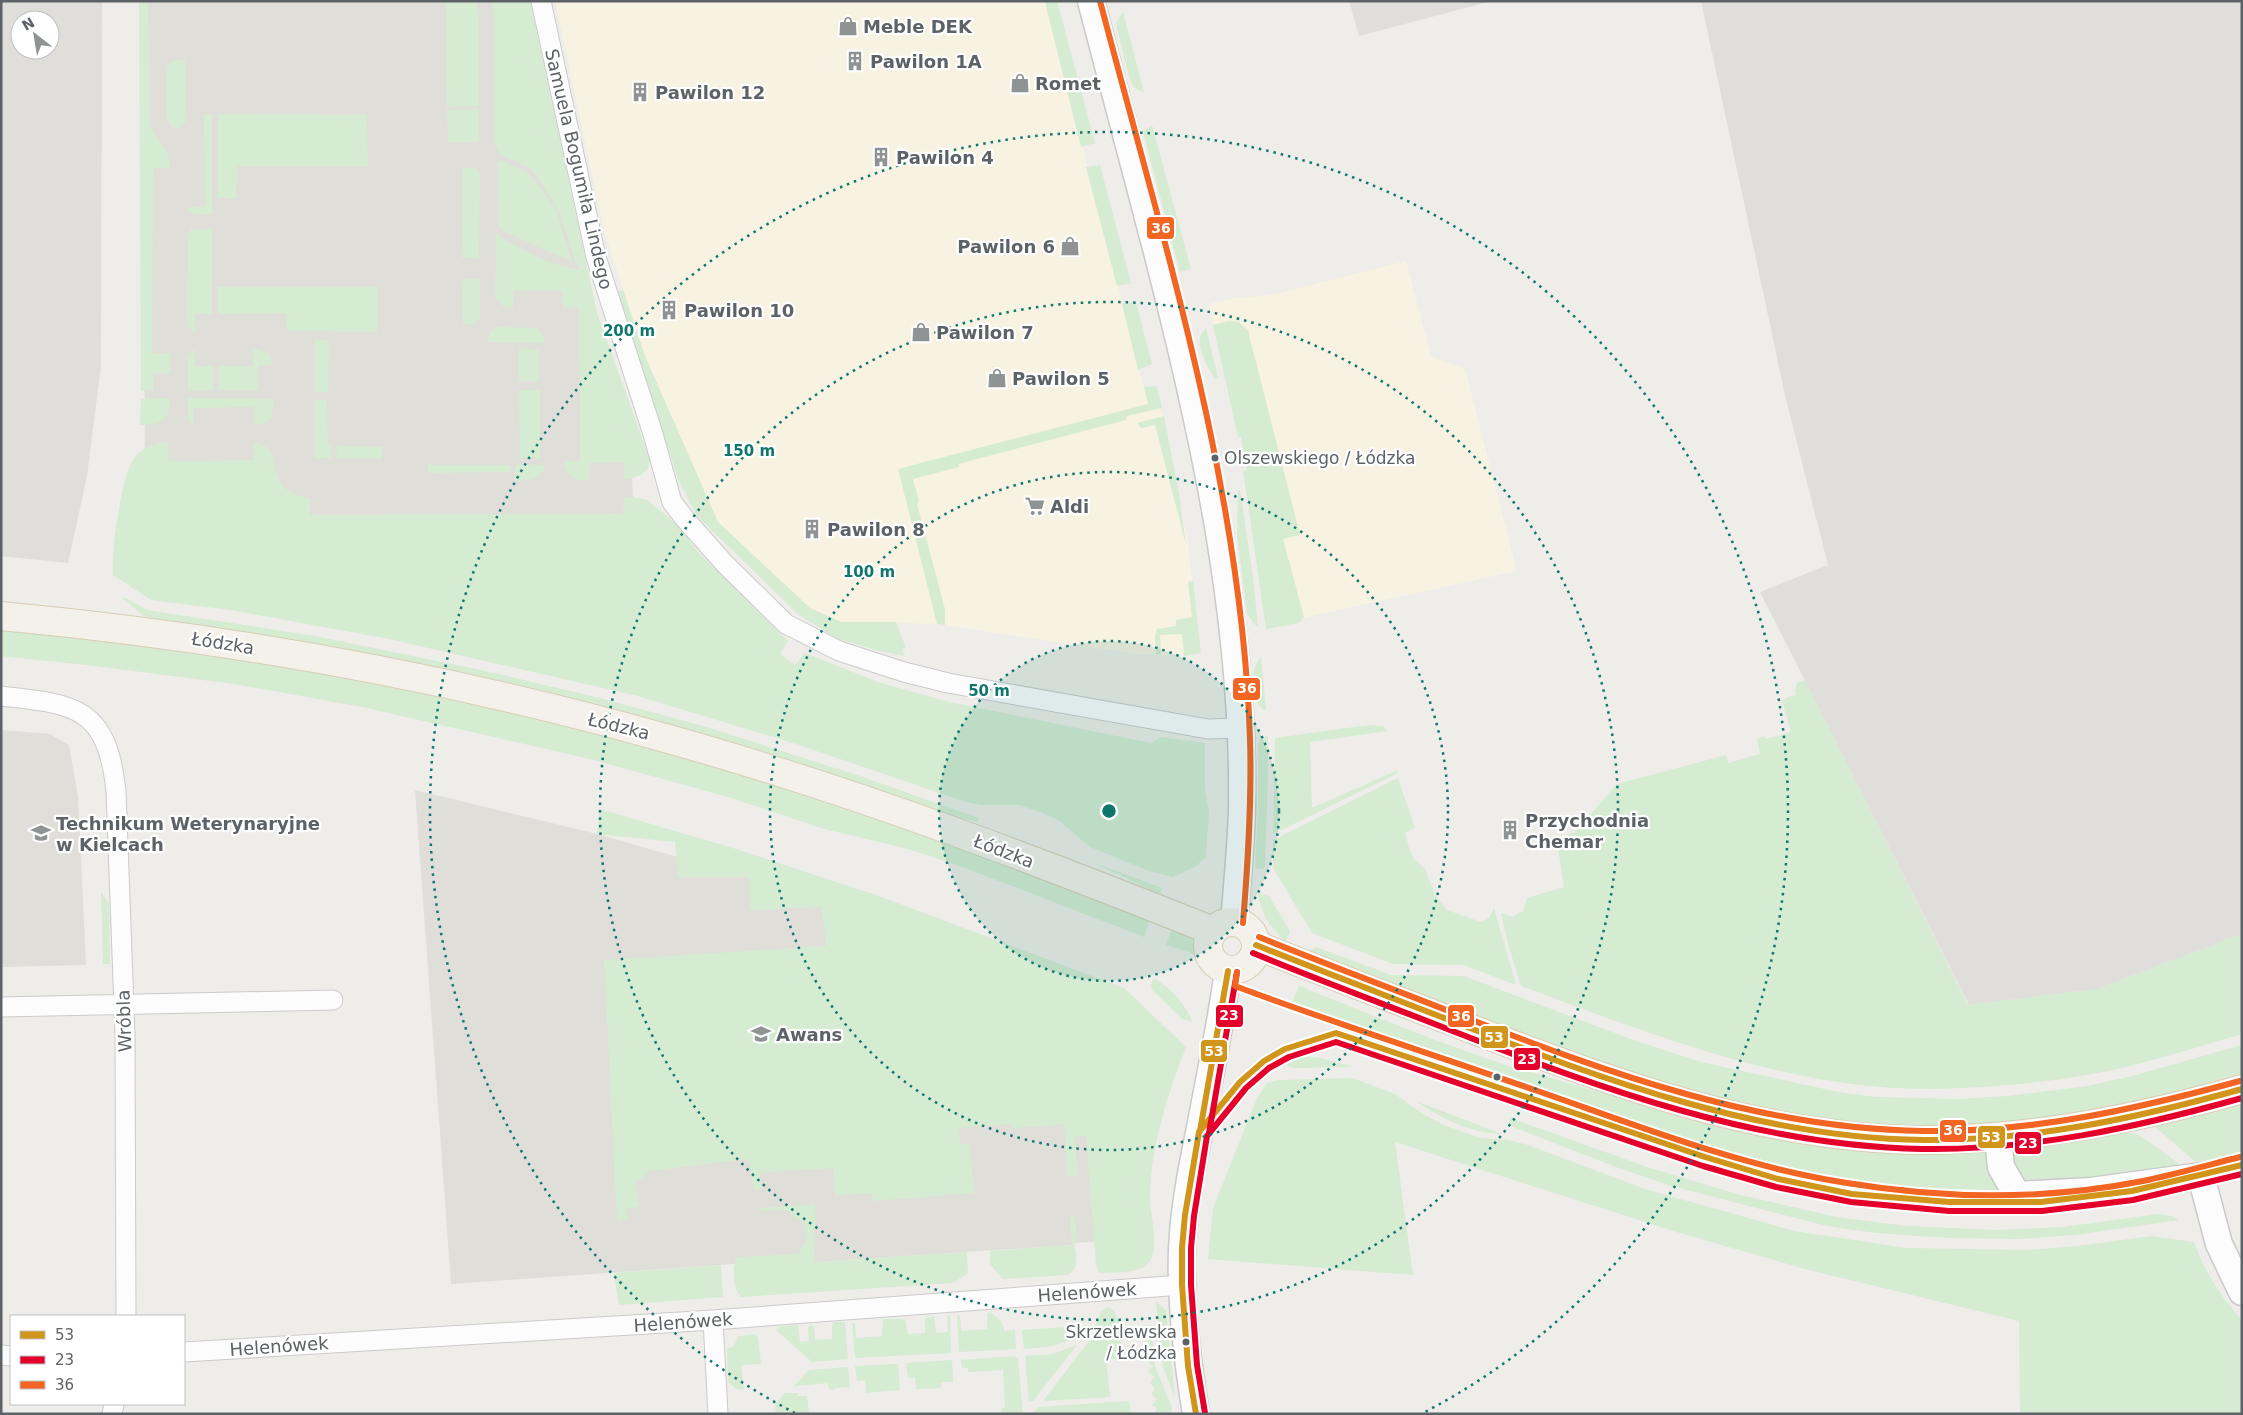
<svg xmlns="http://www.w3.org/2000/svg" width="2243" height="1415" font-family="'DejaVu Sans',sans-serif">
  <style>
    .commercial { fill: #f7f2e2 }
    .industrial { fill: #dfdeda; fill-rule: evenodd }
    .education { fill: #e0ded8 }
    .green { fill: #d5ebd2 }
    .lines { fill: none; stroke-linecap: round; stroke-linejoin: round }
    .street-casing { stroke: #cbcbcb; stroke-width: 21 }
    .secondary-casing { stroke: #c9cac9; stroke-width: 29 }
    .primary-casing { stroke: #d7cdb5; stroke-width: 30 }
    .street { stroke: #fcfcfc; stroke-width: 19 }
    .secondary { stroke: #fcfcfc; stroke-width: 26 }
    .primary { stroke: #f3f1e9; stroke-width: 28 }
    .bus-1-casing { stroke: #fff; stroke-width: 10 }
    .bus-2-casing { stroke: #fff; stroke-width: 10 }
    .bus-3-casing { stroke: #fff; stroke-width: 10 }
    .bus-1 { stroke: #d0951a; stroke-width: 6 }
    .bus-2 { stroke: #e4002b; stroke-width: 6 }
    .bus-3 { stroke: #f26522; stroke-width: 6 }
    .ring { fill: none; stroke: #0f766e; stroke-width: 2.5; stroke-dasharray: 2.5 5 }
    .bus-dot { fill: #5d6267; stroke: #fff; stroke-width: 2 }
    .labels { text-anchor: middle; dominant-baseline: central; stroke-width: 4.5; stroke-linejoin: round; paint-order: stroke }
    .bus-label { font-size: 17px; fill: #5d6267; stroke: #fff; text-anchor: start }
    .poi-label { font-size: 18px; font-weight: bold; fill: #5d6267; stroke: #fff; text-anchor: start }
    .street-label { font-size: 18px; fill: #5d6267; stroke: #fff }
    .centre { fill: #0f766e; stroke: #fff; stroke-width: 2.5 }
    .ring-label { font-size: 15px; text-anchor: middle; font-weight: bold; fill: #0f766e; stroke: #fff; stroke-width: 4.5; stroke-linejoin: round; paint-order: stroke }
    .line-badge { stroke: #fff; stroke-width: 2 }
    .badge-label { font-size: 14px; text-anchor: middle; font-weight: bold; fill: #fff }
  </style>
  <rect width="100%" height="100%" fill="#eeede9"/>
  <path class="commercial" d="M555,1H1045L1148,404L1160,401L1188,544L1201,653L1161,656L1156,653L1143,655L937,624L841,622L810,608L718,522L645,356L604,231Z
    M1406,261L1431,356L1465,369L1517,571L1303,618L1299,623L1266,629L1243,471L1247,470L1241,437H1238L1209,304L1235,298L1272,295Z"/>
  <path class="industrial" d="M1,1H102L101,366L87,476L68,563L1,556ZM20,20H50V50H20Z
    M1349,1H1492L1359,36Z
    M1701,1H2242V934L2097,989L1969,1005L1760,592L1828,565L1785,395Z"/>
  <path class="education" d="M143,1H526L588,310L639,474L632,478L633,497L642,500L552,589L145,467Z
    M1,730L50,734L69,745L78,797L86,965L1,967Z
    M415,790L597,834L967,940L1114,1054L1106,1241L1072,1243V1245L815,1262L814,1259L719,1265L451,1284Z"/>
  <path class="green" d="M139,1H148L150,124C157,142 170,146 170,168H153L152,353H170V373H153V391H141Z
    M446,1H476L479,14V106L447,107Z
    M491,1H530L597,313L650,460C648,475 638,477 624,479V462L589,463V480C575,481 565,477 563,461H580L579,307L563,308L562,291H513V308L504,307L495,298L496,233C509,245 563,271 580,269L579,265H576L560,213L539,180L530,168L499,154L494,142V16Z
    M1057,1L1095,143L1081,147L1045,2Z
    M1123,11L1144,93L1135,88L1130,81L1116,24Z
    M185,59L186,121L179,129C171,128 170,124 167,118V68C171,60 176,60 185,59Z
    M479,109V142H448L447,110Z
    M204,114H212V214H194L189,211L188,207H205Z
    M218,114L367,115L368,166H237L236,198H218Z
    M1152,125L1191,269L1180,272L1143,131Z
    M500,160L525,171L532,177L556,209L572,262L505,232L499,227L498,163Z
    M1100,165L1131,283L1117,286L1086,167Z
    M463,168H473L478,170L480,175L479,258H462Z
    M191,229H212V314H195V332C187,328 188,323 187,315L188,236Z
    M462,279H480V318C477,326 470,325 463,324Z
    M218,287H377V332L287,331L286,313L218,314Z
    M623,290L645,356L718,522L810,608L841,622H896L906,648L902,649L905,656L880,651L838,639L799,615L697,516L678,479L655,407L613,293Z
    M1136,302L1152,364L1138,370L1122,304Z
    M1229,321L1239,322L1248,331L1300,535L1283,539L1304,617L1299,623L1266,629L1243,471L1247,470L1241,437H1238L1213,325Z
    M497,327L536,328L544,337V343L488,342C489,334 489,330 497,327Z
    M1206,328L1218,378L1214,379C1207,363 1191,343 1206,328Z
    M315,340H329L328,392H315Z
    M519,348L539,350V381H519Z
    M195,349V366H213V390L188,391V355Z
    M253,349L268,353L274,365H258V390H218L219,366H253Z
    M1157,386L1162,408L1127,416L1126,420L958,464L959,467L913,479L919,501L917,504L945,609V625L937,624L898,469L1148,404L1144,387Z
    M519,390H540V458H520Z
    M170,398C169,421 162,425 140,425L141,399Z
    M188,398L274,399L272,416L267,422L254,425V407L193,408V426L188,420Z
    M315,400H327L328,446H331V458H315Z
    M1164,416L1179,494L1186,545L1155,425L1141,428L1137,423Z
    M159,443H168L169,461L254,460V443C290,445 257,491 310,498V515L623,514L624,497L646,499L661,511L678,526L698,552L788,641L780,654L795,665L805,653L878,682L945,701L1151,743L1161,737L1205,743V789L1209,812L1206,857L1195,867L1173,877L1149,871L1090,847L1058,820L1040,812L1019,805H981L966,802L796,744L634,695L389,639L231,610L151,600L113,575C111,552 121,479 133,460C139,450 149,446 159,443Z
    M337,446L382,447V459L336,458Z
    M515,464L545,465C542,481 530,480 515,481Z
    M428,465H510V472L428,473Z
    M1240,490L1253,577L1258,627L1254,624L1247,613L1237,536L1238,491Z
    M1193,581L1201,653L1184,656L1182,634L1160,635L1161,656L1156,653L1155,636L1157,629L1176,626V620L1192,617L1188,582Z
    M122,598H126L147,610L315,636L481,670L604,699L710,728L860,776L979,818L978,822C943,815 910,802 876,790C823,772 770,754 717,739C530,687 342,647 151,619L144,616Z
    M1,630C261,652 519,707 768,783C897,823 1024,873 1150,920L1144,937L960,866L908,849L821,828L728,797L590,759L362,707L234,684L95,666L1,656Z
    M1261,657L1266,711C1249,702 1249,670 1261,657Z
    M1805,680L1968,1005L2097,989L2242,934V1034C2201,1046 2160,1059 2118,1069C2067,1080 2012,1086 1960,1088C1808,1097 1661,1038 1521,986L1508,944L1501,913L1513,917L1523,911L1527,898L1564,887L1557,841L1562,840L1565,836L1576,831L1617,784L1726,755L1728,763L1760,754L1757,739L1764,736L1766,739L1791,732L1782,701L1788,697L1796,695L1795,690L1797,683Z
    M1369,725L1383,726L1388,731L1310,742L1312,808L1398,770V773L1273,834L1275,738Z
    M1268,735V777L1265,866L1263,869L1255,868L1258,802V747L1260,740Z
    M1398,778L1415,828L1405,833L1409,848L1414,859L1425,869L1435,895L1447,910L1481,922L1489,918L1494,908L1516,985L1464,965L1393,964L1312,933L1273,868V840Z
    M600,809L736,849L879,896L1124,988L1186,1047C1168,1093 1152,1143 1150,1192C1149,1211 1160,1246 1150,1261C1140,1275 1115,1272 1099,1273L1096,1264L1086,1136L1075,1137L1078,1176H1067L1064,1124L1012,1128L1011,1124L959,1128L960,1144H970L974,1193L872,1201V1193L835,1196L833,1168L760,1173L761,1189L754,1190L748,1159L650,1171L635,1184L639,1207L626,1208L628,1220L617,1221L604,960L826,946L822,907L750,910L749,877H678L675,842L597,834Z
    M1090,861L1162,888L1160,894Z
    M101,892L109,904L110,964H103Z
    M1258,893L1269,896L1290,931L1286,942C1270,928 1261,914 1258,893Z
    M1172,928C1185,933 1202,937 1205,952L1198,955L1166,945Z
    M1316,947L1391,975L1464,976L1639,1042L1701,1062L1838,1092L1876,1097L1957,1099L2008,1096L2088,1086L2136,1075L2242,1045V1073C2178,1091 2114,1111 2048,1119C1953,1132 1857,1127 1763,1109C1681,1093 1601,1062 1523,1033C1452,1006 1381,979 1310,951Z
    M1153,978C1173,989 1183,1002 1193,1022L1182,1019L1152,990L1151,986Z
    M1299,986L1432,1039L1502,1064L1696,1120L1775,1139L1828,1146L2007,1150L2065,1144L2124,1132L2138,1135L2151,1143L2183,1167L2047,1189L1982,1191L1872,1185L1772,1165L1688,1140L1291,1004Z
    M1301,1056L1321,1058L1353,1067L1294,1068L1289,1067L1286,1061Z
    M1352,1078L1395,1094L1423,1114L1444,1125L1480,1138L1509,1140L1528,1145L1645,1189L1794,1231L1907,1248L2028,1250L2077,1246L2152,1236L2194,1242C2205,1272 2220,1296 2242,1320V1414H2020L2019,1321L1805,1269L1673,1231L1395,1142L1413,1275L1208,1259L1213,1208L1257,1098L1267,1083L1279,1080Z
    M2242,1100V1151L2198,1164L2153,1125Z
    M1416,1101L1502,1134C1470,1133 1442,1119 1416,1101Z
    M1510,1118L1650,1168L1737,1194L1836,1217L1907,1226L1996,1230L2064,1227L2157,1214L2171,1216L2179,1220L2075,1235L2018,1239L1949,1238L1876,1233L1827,1226L1671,1186L1616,1167L1508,1125Z
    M815,1204L816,1229H813L815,1262L967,1252L968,1273L953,1283L741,1297C733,1289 731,1266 737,1257L798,1254L806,1240L802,1220L795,1219L788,1210L759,1211V1208Z
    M1070,1215H1075L1077,1243H1074C1076,1256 1080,1267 1068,1275L1002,1279L990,1264V1251L1072,1245Z
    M721,1265L723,1297L619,1305L614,1273Z
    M1156,1302L1163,1307L1166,1311L1175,1397L1163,1367Z
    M1109,1307L1114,1311L1119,1322L1117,1324L1053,1346L1024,1349L1022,1330L1096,1325L1101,1311Z
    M990,1312L1000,1320L1005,1331L1015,1330L1016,1349L959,1352L957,1315L960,1316L961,1331L987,1329V1314Z
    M947,1315H950L951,1353L855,1358L852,1321L855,1324L856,1338L882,1336L883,1319H905L908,1334L925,1333V1318L934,1316L936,1333L948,1332Z
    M834,1322H845L848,1359L812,1362L776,1330L781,1326L798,1325L800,1342L809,1341L808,1328L811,1324L814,1327L815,1340L832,1339V1325Z
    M1151,1325L1155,1366L1172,1408L1171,1414H1154L1157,1408L1152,1405L1157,1399L1151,1394L1155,1388L1150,1383L1154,1377L1148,1371L1153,1366L1147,1361L1152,1354L1146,1349L1150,1344L1133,1327Z
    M1120,1331L1122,1358L1106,1360L1110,1397L1043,1401L1089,1341Z
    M755,1334L758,1337L761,1364L741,1365L744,1390L736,1389L728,1382L727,1348L733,1347L739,1336Z
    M1077,1345L1033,1401L1029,1402L1025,1356L1052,1354Z
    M1014,1356L1018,1359L1023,1414H1002L1001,1409L1005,1408L1003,1370L968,1372V1368H962L961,1360Z
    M952,1360L953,1382H941V1388L916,1389L915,1378H908L906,1363Z
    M898,1364L900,1390L866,1393L865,1380L857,1381L855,1366Z
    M848,1367L850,1387L835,1388L833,1390L829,1389L828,1383L794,1386L809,1370Z
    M785,1393H797L798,1396H807L809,1414H776L775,1404Z
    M1129,1401L1131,1414H1033L1038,1407Z"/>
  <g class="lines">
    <defs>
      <path id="street" d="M541,1L596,257L653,434L672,502L685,519L725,564L786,624L839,651L904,672L948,683L1208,729L1239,728
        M1,696C76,704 107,707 116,791L125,1035L126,1316
        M1,1007L333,1000
        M713,1320L718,1414
        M184,1352L713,1320L1182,1285
        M1,1355L11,1356
        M112,1414L114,1404"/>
      <path id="secondary" d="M1091,1C1113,85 1135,168 1157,252C1204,434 1245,620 1242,809C1241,847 1237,885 1234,922
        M1998,1138L2001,1167L2017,1195L2091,1191L2201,1176L2219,1244L2242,1292
        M1196,1414C1187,1359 1180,1303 1182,1248C1184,1207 1192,1167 1200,1128C1210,1075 1221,1023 1228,971"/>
      <path id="primary" d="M1,616C225,637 449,677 665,738C852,790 1033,859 1213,931
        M1208 946a24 24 0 1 1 48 0a24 24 0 1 1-48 0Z
        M1256,945C1329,975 1403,1002 1477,1031C1621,1086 1767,1139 1923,1140C2032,1140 2138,1119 2242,1089"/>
    </defs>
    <use href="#street" class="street-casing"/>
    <use href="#secondary" class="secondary-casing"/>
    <use href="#primary" class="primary-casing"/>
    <use href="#street" class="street"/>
    <use href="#secondary" class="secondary"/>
    <use href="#primary" class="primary"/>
    <defs>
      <path id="bus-1" d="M1256,945C1323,972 1390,997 1457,1023C1606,1081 1761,1138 1923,1140C2031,1141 2138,1118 2242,1089
        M1200,1131L1228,971
        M1196,1414L1188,1366L1182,1285V1248L1185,1215L1199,1132L1240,1082L1264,1061L1285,1049L1336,1033L1705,1157L1778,1179L1852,1194L1949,1202H2041L2132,1191L2242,1165"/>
      <path id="bus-2" d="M1253,953C1318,980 1384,1004 1450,1030C1602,1089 1757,1146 1922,1149C2030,1151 2138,1127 2242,1098
        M1209,1133L1237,972
        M1205,1413L1197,1365L1191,1285V1248L1194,1216L1207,1136L1246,1088L1269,1068L1289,1057L1336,1042L1703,1166L1776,1187L1851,1202L1949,1211H2042L2133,1200L2242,1174"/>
      <path id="bus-3" d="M1100,1C1163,241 1242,489 1250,739C1252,801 1248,861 1243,923
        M1259,937C1326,964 1393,989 1459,1015C1608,1073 1761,1129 1923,1131C2030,1133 2137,1109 2240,1081
        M1237,972L1235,986C1331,1022 1429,1053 1526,1087C1631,1123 1737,1166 1847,1183C1944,1199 2046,1200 2143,1181C2176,1174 2208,1165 2240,1157"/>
    </defs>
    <use href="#bus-1" class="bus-1-casing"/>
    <use href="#bus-2" class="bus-2-casing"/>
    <use href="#bus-3" class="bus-3-casing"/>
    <use href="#bus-1" class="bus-1"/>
    <use href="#bus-2" class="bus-2"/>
    <use href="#bus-3" class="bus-3"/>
  </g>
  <circle cx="1109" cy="811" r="170" fill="#0f766e" fill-opacity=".12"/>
  <g class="ring">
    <circle cx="1109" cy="811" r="170"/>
    <circle cx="1109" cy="811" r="339"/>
    <circle cx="1109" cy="811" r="509"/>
    <path d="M795 1413A679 679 0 1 1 1423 1413"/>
  </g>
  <defs>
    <symbol id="shop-bare" viewBox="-9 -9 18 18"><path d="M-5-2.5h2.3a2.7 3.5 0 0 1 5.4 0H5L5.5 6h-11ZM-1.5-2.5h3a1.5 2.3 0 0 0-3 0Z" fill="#909394" stroke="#fff" stroke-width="2.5" paint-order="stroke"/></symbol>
    <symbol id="building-bare" viewBox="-9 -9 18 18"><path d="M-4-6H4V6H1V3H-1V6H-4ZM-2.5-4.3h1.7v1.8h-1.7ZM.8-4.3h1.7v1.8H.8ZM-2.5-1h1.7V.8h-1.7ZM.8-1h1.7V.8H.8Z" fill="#909394" stroke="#fff" stroke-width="2.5" paint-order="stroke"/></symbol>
    <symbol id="supermarket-bare" viewBox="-9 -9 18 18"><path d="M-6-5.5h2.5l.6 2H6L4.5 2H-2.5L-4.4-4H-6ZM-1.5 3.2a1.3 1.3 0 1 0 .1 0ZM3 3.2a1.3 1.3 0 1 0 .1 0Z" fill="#909394" stroke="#fff" stroke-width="2.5" paint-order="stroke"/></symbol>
    <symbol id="school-bare" viewBox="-9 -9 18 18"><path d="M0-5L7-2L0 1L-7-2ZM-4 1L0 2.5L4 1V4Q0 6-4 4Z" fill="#909394" stroke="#fff" stroke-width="2.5" paint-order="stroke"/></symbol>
    <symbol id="university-bare" viewBox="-9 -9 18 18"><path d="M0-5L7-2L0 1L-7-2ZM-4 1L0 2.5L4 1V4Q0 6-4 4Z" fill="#909394" stroke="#fff" stroke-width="2.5" paint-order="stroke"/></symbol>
  </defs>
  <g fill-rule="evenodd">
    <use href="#shop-bare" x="834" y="12" width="28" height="28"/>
    <use href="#building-bare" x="841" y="47" width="28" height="28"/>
    <use href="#shop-bare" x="1006" y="69" width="28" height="28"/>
    <use href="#building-bare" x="626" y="78" width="28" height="28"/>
    <use href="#building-bare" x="867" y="143" width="28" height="28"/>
    <use href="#shop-bare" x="1056" y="232" width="28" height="28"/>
    <use href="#building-bare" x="655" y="296" width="28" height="28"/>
    <use href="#shop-bare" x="907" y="318" width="28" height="28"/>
    <use href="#shop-bare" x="983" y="364" width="28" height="28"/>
    <use href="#supermarket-bare" x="1021" y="492" width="28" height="28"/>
    <use href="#building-bare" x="798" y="515" width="28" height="28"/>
    <use href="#building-bare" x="1496" y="816" width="28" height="28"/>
    <use href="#school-bare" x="27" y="819" width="28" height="28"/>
    <use href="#university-bare" x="747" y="1020" width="28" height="28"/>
  </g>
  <g class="bus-dot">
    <circle cx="1215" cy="458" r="4.5"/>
    <circle cx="1497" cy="1077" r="4.5"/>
    <circle cx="1186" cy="1342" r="4.5"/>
  </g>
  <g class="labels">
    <g class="bus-label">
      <text x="1224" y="458">Olszewskiego / Łódzka</text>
      <text x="1177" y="1332" text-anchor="end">Skrzetlewska<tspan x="1177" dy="21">/ Łódzka</tspan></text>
    </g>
    <g class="poi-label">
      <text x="863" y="26">Meble DEK</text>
      <text x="870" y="61">Pawilon 1A</text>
      <text x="1035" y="83">Romet</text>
      <text x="655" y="92">Pawilon 12</text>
      <text x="896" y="157">Pawilon 4</text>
      <text x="1055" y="246" text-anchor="end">Pawilon 6</text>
      <text x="684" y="310">Pawilon 10</text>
      <text x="936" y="332">Pawilon 7</text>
      <text x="1012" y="378">Pawilon 5</text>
      <text x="1050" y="506">Aldi</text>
      <text x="827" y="529">Pawilon 8</text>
      <text x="1525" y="820">Przychodnia<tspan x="1525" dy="21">Chemar</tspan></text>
      <text x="56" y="823">Technikum Weterynaryjne<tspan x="56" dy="21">w Kielcach</tspan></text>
      <text x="776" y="1034">Awans</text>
    </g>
    <g class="street-label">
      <text transform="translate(579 169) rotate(77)">Samuela Bogumiła Lindego</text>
      <text transform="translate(223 643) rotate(9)">Łódzka</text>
      <text transform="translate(619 726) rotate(14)">Łódzka</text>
      <text transform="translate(1004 851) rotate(21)">Łódzka</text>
      <text transform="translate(124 1021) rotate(-92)">Wróbla</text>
      <text transform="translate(1087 1292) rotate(-4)">Helenówek</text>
      <text transform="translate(683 1322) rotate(-4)">Helenówek</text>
      <text transform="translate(279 1346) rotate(-4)">Helenówek</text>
    </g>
  </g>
  <circle cx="1109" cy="811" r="8" class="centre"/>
  <g class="ring-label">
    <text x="629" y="336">200 m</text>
    <text x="749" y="456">150 m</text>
    <text x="869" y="577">100 m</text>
    <text x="989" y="696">50 m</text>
  </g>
  <g class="line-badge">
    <rect x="1146" y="216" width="29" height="24" rx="5" fill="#f26522"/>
    <rect x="1232" y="677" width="29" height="24" rx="5" fill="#f26522"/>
    <rect x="1215" y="1004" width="29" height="24" rx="5" fill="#e4002b"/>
    <rect x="1447" y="1004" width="28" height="24" rx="5" fill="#f26522"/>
    <rect x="1480" y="1025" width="29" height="24" rx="5" fill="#d0951a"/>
    <rect x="1200" y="1039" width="28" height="24" rx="5" fill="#d0951a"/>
    <rect x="1513" y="1047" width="28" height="24" rx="5" fill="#e4002b"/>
    <rect x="1939" y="1119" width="28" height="24" rx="5" fill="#f26522"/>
    <rect x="1977" y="1125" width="29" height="24" rx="5" fill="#d0951a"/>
    <rect x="2014" y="1131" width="28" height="24" rx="5" fill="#e4002b"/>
  </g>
  <g class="badge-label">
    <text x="1161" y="233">36</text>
    <text x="1247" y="693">36</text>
    <text x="1229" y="1020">23</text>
    <text x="1461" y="1021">36</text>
    <text x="1494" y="1042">53</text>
    <text x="1214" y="1056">53</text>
    <text x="1527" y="1064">23</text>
    <text x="1953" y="1135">36</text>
    <text x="1991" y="1142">53</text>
    <text x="2028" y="1148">23</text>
  </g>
  <rect width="2243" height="1415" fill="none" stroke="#5d6267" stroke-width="5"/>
  <rect x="10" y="1315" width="175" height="90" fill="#ffffff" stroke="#bec0c2"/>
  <rect x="20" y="1331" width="25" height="8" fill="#d0951a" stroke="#bec0c2"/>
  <text x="55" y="1340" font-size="15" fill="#5d6267">53</text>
  <rect x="20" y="1356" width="25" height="8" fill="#e4002b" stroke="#bec0c2"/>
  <text x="55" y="1365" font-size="15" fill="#5d6267">23</text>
  <rect x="20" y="1381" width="25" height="8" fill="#f26522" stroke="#bec0c2"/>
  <text x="55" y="1390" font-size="15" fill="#5d6267">36</text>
  <g transform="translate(35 35) rotate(329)"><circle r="24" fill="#ffffff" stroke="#bec0c2"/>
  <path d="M0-4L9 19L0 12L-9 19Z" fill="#909394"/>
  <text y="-8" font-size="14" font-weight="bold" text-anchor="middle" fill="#5d6267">N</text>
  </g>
</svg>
